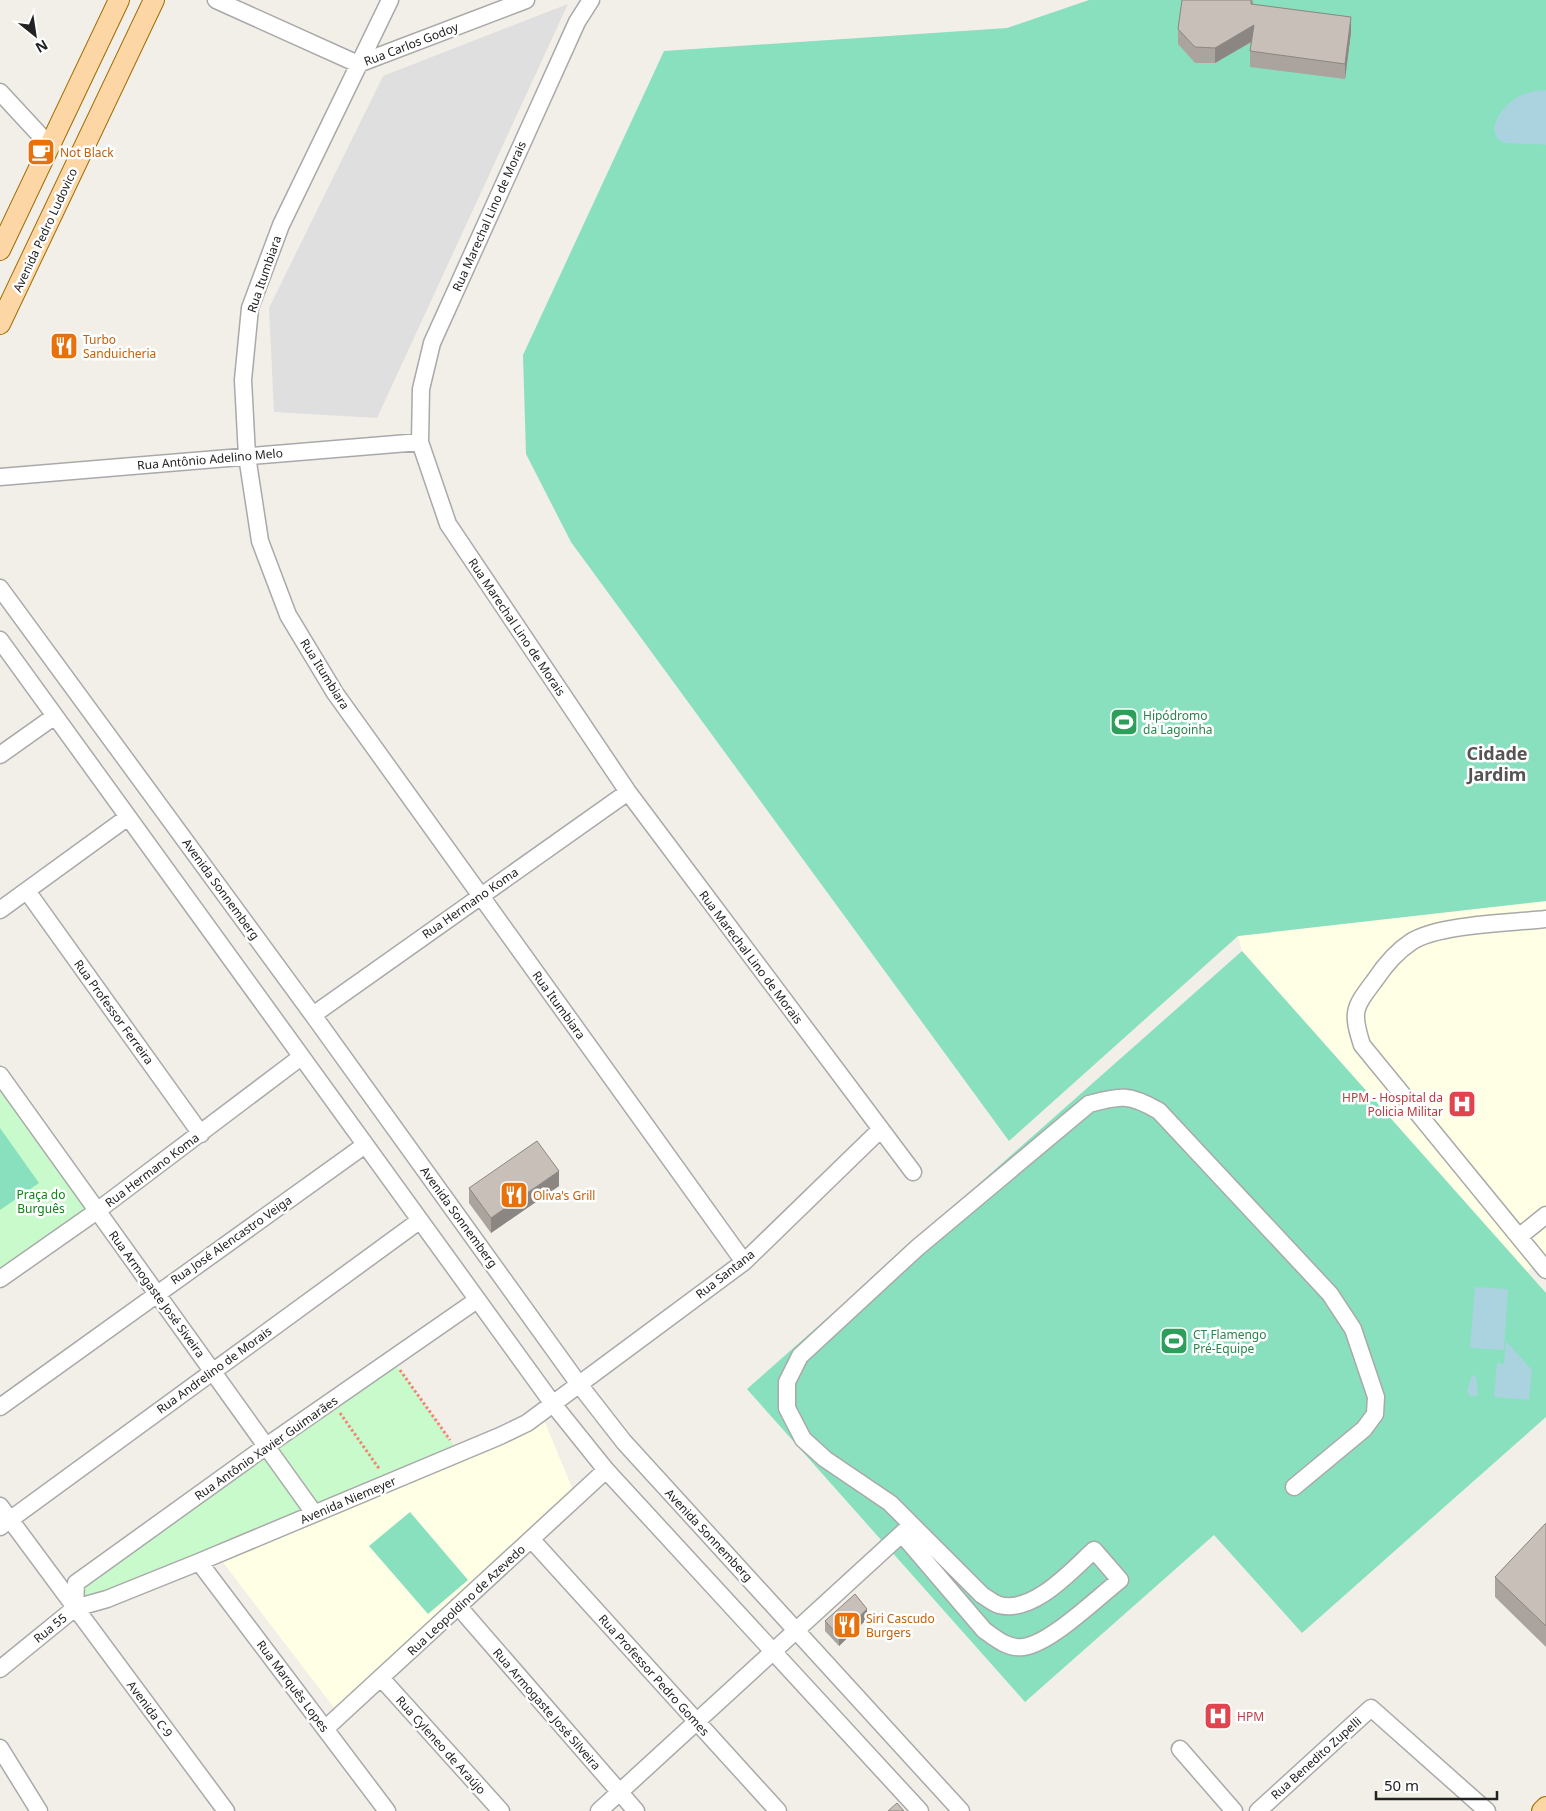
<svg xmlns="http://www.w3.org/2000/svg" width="1546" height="1811" font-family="'Noto Sans',sans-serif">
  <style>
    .residential { fill: #e0dfdf }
    .education { fill: #ffffe5 }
    .park { fill: #c8facc }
    .pitch { fill: #88e0be }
    .water { fill: #aad3df }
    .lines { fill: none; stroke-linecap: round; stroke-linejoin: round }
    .minor-casing { stroke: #a9a9a9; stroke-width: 19 }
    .major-casing { stroke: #a06b00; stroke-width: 22 }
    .path { stroke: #fa8072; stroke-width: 3; stroke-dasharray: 2.5 2.5; stroke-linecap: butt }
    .minor { stroke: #fff; stroke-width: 16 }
    .major { stroke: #fcd6a4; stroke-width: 20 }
    .wall { fill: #aba49e }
    .shaded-wall { fill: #8b8681 }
    .building { fill: #c7bfb8; stroke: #8b8681 }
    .labels { text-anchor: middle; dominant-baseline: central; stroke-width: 5; stroke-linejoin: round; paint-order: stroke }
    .street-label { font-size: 12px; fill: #222; stroke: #fff }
    .food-label { font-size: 12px; fill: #c56008; stroke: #fff; text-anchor: start }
    .leisure-label { font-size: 12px; fill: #27864d; stroke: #fff; text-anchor: start }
    .health-label { font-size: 12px; fill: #be3a42; stroke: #fff; text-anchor: end }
    .park-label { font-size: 12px; fill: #0c8416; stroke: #fff }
    .district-label { font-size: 18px; font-weight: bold; fill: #555; stroke: #fff }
  </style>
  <rect width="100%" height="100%" fill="#f2efe9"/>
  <path class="residential" d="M568,4L377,418L274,412L269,308L383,76Z"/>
  <path class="education" d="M1546,901V1256L1527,1272L1242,951L1238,936Z
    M543,1418L573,1490L335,1709L222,1561Z"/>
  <path class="park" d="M0,1075L97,1211L0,1279Z
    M392,1359L459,1453L75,1608L76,1583Z"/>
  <path class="pitch" d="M1089,0H1546V901L1238,936L1009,1141L571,542L526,454L523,355L664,51L1007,28Z
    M1242,951L1546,1293V1417L1302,1633L1214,1535L1025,1702L747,1389Z
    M0,1128L39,1183L0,1210Z
    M410,1512L468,1580L428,1614L369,1546Z"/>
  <path class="water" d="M1546,90V145C1536,143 1509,145 1503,142C1482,131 1504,106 1516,98C1524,92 1537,91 1546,90Z
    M1475,1287L1508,1289L1504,1350L1470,1348Z
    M1506,1341L1532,1370L1529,1400L1494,1397L1497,1363L1504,1364Z
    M1472,1375L1476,1377L1478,1393L1476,1396H1470L1467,1391Z"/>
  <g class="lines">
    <defs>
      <path id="minor" d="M216,0L358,64L526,0
        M390,0L281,225L250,308L243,380L247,456L260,541L288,615L335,693L744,1262
        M591,0L577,22L432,343L421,389L420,442L448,524L628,792L913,1172
        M0,92L50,146
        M0,477L420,442
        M0,588L313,1015L578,1383L624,1442L961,1811
        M0,640L553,1404L606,1470L920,1811
        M0,755L55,716
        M27,891L201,1134
        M0,910L128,817
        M1546,919C1512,923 1438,924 1411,942C1396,952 1385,965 1375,980C1354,1008 1351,1011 1362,1045L1546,1270
        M313,1015L628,792
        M0,1075L314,1513
        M1520,1236L1546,1215
        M0,1279L97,1211L301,1057
        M0,1407L365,1145
        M0,1506L226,1811
        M0,1527L419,1221
        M902,1534L984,1630C995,1638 1008,1649 1023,1647C1050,1644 1097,1598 1120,1580L1094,1550C1071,1571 1033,1614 999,1605C993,1603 987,1598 982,1595L890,1503L825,1459L803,1439L787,1408V1382L800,1356L917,1248L1089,1104C1120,1095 1130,1094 1159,1111L1330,1294L1353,1329L1376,1397L1375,1414L1364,1429L1294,1487
        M531,1539L778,1811
        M199,1562L387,1811
        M458,1606L636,1811
        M75,1608L76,1583L265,1447L477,1300
        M0,1669L75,1608L107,1599L199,1562L500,1436L527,1423L744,1262L881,1129
        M381,1678L501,1811
        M325,1729L606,1470
        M0,1748L39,1811
        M1180,1749L1234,1811
        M599,1811L909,1527
        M1258,1811L1371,1708L1487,1811"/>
      <path id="major" d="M0,250L119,0
        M0,324L154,0
        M1542,1811L1546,1807"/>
    </defs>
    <use href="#minor" class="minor-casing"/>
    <use href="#major" class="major-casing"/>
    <path class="path" d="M400,1370L450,1440
      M340,1413L380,1470"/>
    <use href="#minor" class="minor"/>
    <use href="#major" class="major"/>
  </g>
  <path class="wall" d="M1253,0V4L1351,32L1345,79L1250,67V51L1252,42L1215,63H1195L1178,44V29Z
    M559,1186L491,1233L469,1203V1188Z
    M1546,1523V1647L1495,1597V1577Z
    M867,1619L839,1646L825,1631V1621Z"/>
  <path class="shaded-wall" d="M1351,17V32L1345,79V64Z
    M1254,25V40L1215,63V48Z
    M559,1171V1186L491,1233V1218Z
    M867,1609V1619L839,1646V1636Z"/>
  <path class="building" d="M1182,0H1251V4L1351,17L1345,64L1250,51L1254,25L1215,48L1195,47L1178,29Z
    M537,1141L559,1171L491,1218L469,1188Z
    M1546,1523V1626L1495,1577Z
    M855,1594L867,1609L839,1636L825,1621Z
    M897,1803L904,1811H888Z"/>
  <defs>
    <symbol id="cafe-square" viewBox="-11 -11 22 22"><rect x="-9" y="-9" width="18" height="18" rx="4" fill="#e8710a" stroke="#fff"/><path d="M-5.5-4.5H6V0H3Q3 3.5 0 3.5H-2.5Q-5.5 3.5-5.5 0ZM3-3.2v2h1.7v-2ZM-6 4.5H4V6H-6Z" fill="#fff"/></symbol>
    <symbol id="restaurant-square" viewBox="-11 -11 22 22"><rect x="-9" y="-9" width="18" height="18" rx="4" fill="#e8710a" stroke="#fff"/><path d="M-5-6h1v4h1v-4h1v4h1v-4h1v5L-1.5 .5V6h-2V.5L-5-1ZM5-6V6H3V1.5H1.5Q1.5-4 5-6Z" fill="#fff"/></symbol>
    <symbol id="stadium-square" viewBox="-11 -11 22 22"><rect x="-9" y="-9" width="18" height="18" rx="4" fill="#2e9e5b" stroke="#fff"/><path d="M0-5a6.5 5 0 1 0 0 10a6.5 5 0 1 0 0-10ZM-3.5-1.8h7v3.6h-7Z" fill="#fff"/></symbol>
    <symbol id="hospital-square" viewBox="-11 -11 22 22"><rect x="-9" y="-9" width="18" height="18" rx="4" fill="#e0444e" stroke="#fff"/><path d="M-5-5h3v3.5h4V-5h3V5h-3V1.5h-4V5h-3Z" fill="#fff"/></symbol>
  </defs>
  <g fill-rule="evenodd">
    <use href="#cafe-square" x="25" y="136" width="32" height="32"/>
    <use href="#restaurant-square" x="48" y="330" width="32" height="32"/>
    <use href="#stadium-square" x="1108" y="706" width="32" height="32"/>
    <use href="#hospital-square" x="1446" y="1088" width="32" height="32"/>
    <use href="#restaurant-square" x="498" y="1179" width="32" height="32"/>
    <use href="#stadium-square" x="1158" y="1325" width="32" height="32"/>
    <use href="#restaurant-square" x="831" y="1609" width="32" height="32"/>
    <use href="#hospital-square" x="1202" y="1700" width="32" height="32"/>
  </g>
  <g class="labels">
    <g class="street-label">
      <text transform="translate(411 44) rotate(-21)">Rua Carlos Godoy</text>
      <text transform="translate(489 216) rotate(-66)">Rua Marechal Lino de Morais</text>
      <text transform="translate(45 230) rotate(-65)">Avenida Pedro Ludovico</text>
      <text transform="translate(264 274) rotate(-71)">Rua Itumbiara</text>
      <text transform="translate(210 459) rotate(-5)">Rua Antônio Adelino Melo</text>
      <text transform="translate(517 627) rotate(56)">Rua Marechal Lino de Morais</text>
      <text transform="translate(325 674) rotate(58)">Rua Itumbiara</text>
      <text transform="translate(221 889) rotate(54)">Avenida Sonnemberg</text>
      <text transform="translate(470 903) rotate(-35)">Rua Hermano Koma</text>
      <text transform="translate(751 957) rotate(53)">Rua Marechal Lino de Morais</text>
      <text transform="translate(559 1005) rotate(54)">Rua Itumbiara</text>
      <text transform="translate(114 1012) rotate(54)">Rua Professor Ferreira</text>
      <text transform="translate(152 1170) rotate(-37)">Rua Hermano Koma</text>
      <text transform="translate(459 1217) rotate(54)">Avenida Sonnemberg</text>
      <text transform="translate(231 1240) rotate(-35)">Rua José Alencastro Veiga</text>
      <text transform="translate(725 1274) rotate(-38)">Rua Santana</text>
      <text transform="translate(157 1294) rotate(54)">Rua Armogaste José Siveira</text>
      <text transform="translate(214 1370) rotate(-36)">Rua Andrelino de Morais</text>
      <text transform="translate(266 1448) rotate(-35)">Rua Antônio Xavier Guimarães</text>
      <text transform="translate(348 1500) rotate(-23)">Avenida Niemeyer</text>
      <text transform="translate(709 1535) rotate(47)">Avenida Sonnemberg</text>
      <text transform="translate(466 1600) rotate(-43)">Rua Leopoldino de Azevedo</text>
      <text transform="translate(50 1628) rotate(-39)">Rua 55</text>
      <text transform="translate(654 1675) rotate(48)">Rua Professor Pedro Gomes</text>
      <text transform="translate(293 1686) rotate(53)">Rua Marquês Lopes</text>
      <text transform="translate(150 1709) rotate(53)">Avenida C-9</text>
      <text transform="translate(547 1709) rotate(49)">Rua Armogaste José Silveira</text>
      <text transform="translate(441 1745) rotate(48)">Rua Cyleneo de Araújo</text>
      <text transform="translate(1316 1758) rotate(-42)">Rua Benedito Zupelli</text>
    </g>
    <g class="food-label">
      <text x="60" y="152">Not Black</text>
      <text x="83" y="339">Turbo<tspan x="83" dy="14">Sanduicheria</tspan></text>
      <text x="533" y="1195">Oliva's Grill</text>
      <text x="866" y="1618">Siri Cascudo<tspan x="866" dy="14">Burgers</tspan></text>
    </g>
    <g class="leisure-label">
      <text x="1143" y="715">Hipódromo<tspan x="1143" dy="14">da Lagoinha</tspan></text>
      <text x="1193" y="1334">CT Flamengo<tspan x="1193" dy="14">Pré-Equipe</tspan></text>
    </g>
    <g class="health-label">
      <text x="1443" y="1097">HPM - Hospital da<tspan x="1443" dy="14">Policia Militar</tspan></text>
      <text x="1237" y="1716" text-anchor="start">HPM</text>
    </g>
    <g class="park-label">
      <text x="41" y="1194">Praça do<tspan x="41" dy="14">Burguês</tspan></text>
    </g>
    <g class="district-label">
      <text x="1497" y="753">Cidade<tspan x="1497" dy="21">Jardim</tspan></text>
    </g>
  </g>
  <g transform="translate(35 35) rotate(150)" stroke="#ffffff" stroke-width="4" paint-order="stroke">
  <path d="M0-4L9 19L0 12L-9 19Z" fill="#222222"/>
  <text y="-8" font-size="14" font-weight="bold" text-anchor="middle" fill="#222222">N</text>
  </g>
  <path d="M1376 1791v8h121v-8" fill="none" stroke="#222222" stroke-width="2.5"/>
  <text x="1384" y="1791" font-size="15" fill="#222222" stroke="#ffffff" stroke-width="4" paint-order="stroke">50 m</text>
</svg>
